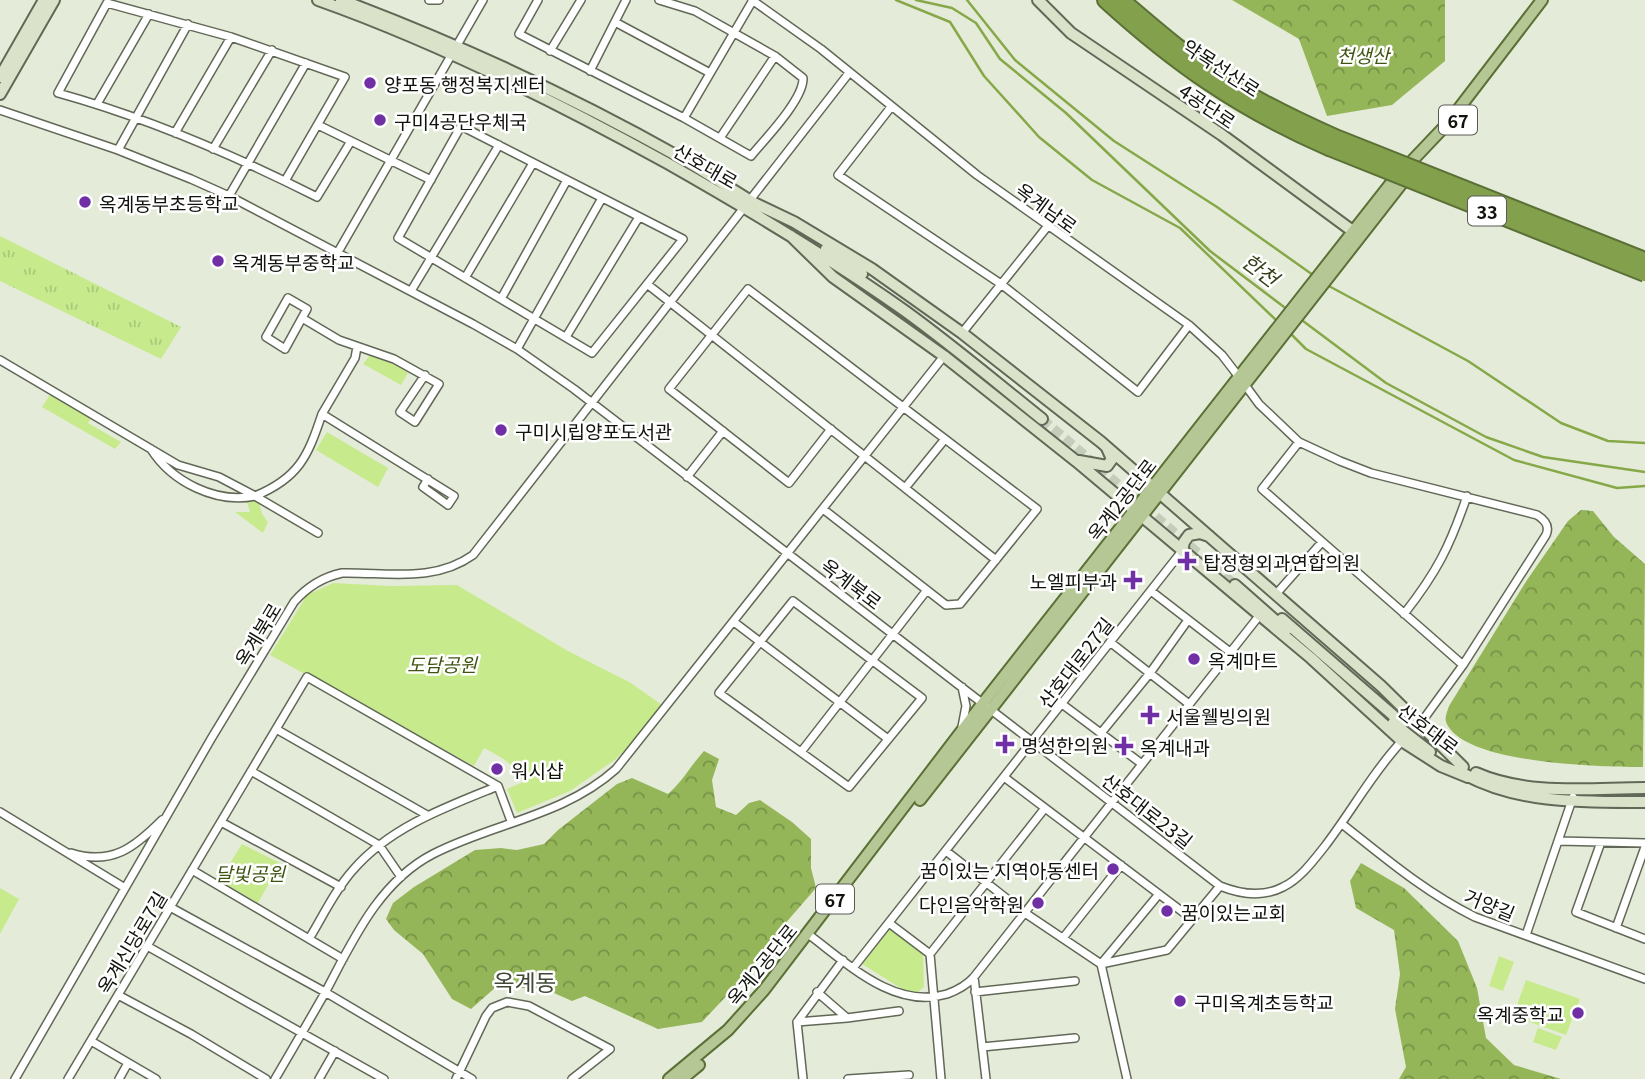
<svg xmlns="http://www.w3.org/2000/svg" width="1645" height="1079" font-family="Georgia,'Noto Sans KR',serif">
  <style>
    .grass { fill: url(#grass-tufts) }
    .forest { fill: url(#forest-crowns) }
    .park { fill: #c7ea8d }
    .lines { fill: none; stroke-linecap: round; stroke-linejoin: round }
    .stream { stroke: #87a849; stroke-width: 2.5 }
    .secondary-tunnel { stroke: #c4ccba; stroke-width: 10; stroke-dasharray: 10 5; stroke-linecap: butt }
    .street-casing { stroke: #616857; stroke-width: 10 }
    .secondary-casing { stroke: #616857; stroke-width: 14 }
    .primary-casing { stroke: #5b7036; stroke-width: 14 }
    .highway-casing { stroke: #5b7036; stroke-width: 18 }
    .street { stroke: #fff; stroke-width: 7 }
    .secondary { stroke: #dae3c9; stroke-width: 10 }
    .primary { stroke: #b5c794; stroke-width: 10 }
    .highway { stroke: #83a14c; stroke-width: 14 }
    .highway-bridge-casing { stroke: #5b7036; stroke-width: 18; stroke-linecap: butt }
    .highway-bridge { stroke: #83a14c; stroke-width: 14 }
    .poi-dot { fill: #702fa4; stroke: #fff; stroke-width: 2.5 }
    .labels { text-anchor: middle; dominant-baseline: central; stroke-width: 5; stroke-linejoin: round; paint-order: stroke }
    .shield { fill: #fff; stroke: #585a56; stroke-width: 2 }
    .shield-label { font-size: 18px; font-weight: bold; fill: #11140d }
    .park-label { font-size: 19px; font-style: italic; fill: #3f5410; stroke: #fff }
    .street-label { font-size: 19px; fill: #11140d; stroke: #fff }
    .poi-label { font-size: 19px; fill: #11140d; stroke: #fff; text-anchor: start }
    .water-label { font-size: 21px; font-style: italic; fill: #35431c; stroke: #fff }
    .quarter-label { font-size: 23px; fill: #414838; stroke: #fff }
  </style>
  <defs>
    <pattern id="grass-tufts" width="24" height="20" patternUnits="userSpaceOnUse" patternTransform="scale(1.75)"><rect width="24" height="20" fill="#c7ea8d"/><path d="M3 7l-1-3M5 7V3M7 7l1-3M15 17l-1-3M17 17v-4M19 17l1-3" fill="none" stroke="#aac878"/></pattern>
    <pattern id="forest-crowns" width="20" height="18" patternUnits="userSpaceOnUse" patternTransform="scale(1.75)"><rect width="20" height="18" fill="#94b658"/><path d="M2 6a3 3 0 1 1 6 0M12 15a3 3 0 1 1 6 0" fill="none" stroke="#779347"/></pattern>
  </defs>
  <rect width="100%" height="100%" fill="#e4ecd9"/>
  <path class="grass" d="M0,236L181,327L161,359L0,281Z"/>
  <path class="forest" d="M1232,0H1445V61L1392,105L1327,116L1299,39Z
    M1581,510L1593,511L1614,537L1645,564L1643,767C1602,767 1470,764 1448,726C1443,719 1447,713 1449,706L1527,580L1568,521Z
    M704,751L719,759L712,780L716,807L736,815L749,803L760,800L792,822L811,839V868L816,888L770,941L745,976L702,1022L658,1029L585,996L572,1001L545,989L496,987L471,1009L452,999L423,954L394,930L386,919L393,903L414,887L475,850L501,848L517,850L544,844L558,830L617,784L632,778L668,794C683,781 691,765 704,751Z
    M1361,863L1404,888L1458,941L1477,988L1486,1038L1514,1065L1561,1079H1399L1406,1067L1395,1009L1400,974L1394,930L1356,908L1350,881Z"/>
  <path class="park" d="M371,354L394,363L408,373L401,385L363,364Z
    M53,390L94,414L88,423L121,442L115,449L42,407Z
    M327,432L388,468L378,487L316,450Z
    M257,500L259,501L262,514L268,522L263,533L235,512H250L247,502Z
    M333,583L392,586L457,585L568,651L631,683L666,708L616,759L570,791L517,813L507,789L523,782C515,764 501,757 484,748L474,766L270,655L307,595Z
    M242,844L280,863L258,903L219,881Z
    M0,888L19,899L0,934Z
    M890,929L923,954L924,987L915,994L902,989L862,964Z
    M1499,956L1514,962L1503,991L1489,986Z
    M1526,980L1580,999L1566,1035L1513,1016Z
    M1538,1028L1562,1037L1556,1050L1533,1042Z"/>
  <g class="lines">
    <path class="stream" d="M896,0L950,22L984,76L1039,137L1092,180L1180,228L1278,322
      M916,0L952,8L976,23L1000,59L1066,113L1210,251L1288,310
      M967,0L1015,60L1114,141L1217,207L1313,275
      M1327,285L1468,361L1561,423L1608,441L1645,443
      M1299,318L1386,383L1486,437L1543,457L1645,472
      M1291,334L1306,349L1514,460L1617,488L1645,486"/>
    <path class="secondary-tunnel" d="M1042,419L1235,585"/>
    <defs>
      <path id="street" d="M429,0H439
        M538,0L519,34L684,118L751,156C765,139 804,99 803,78L775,56L695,11L659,0
        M752,0L821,49L977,175L1189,325L1222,355L1239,377
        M615,22L710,73
        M550,51L581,0
        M590,71L626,0
        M97,104L149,14
        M891,107L838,175L1001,284L1138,392L1189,325
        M0,110L118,150L191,179L229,196L473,324L517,349L574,389L1220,886C1240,894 1262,898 1283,887C1300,879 1313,861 1325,846C1351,812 1373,772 1402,741
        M684,118L753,0
        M318,125L431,180
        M461,126L683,239L592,353L398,238Z
        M175,133L231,37
        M720,138L775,56
        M213,149L272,50
        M118,150L188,24
        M285,181L345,77L231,37L107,3L58,93C148,118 234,155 317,197L351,141
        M229,196L306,63
        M338,252L483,0
        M465,278L533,163
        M647,284L996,560
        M411,291L499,145
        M501,299L567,180
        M302,318L285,349L266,337L288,298L307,309L302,318L339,340L394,359L439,384L415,422L400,412L425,375
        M962,333L1047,227
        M566,337L639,217
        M357,347L355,358L322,414L454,496L448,505L423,487L428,479
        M517,349L602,198
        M0,360L178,465L219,477L255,496
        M1245,385L1259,404L1299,442L1340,461L1371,473L1537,515C1545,520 1550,526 1546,535L1463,665L1420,724
        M1299,442L1262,489L1463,665
        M151,449C172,482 216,504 255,496
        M687,477L723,431
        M905,488L945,439
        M823,509L946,605L960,604L1037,509L748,289L669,389L789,483L831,429
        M318,533L255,496C299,478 308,456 322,414
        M1151,591L1230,652
        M1277,593L1322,542
        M793,601L922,698L849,787L719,693Z
        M1404,614C1437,572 1450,546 1467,496
        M734,622L888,739
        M1110,642L1189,704
        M1062,704L1142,764
        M962,727L966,706L962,687
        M276,729L427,815
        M1101,733L1150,673L1188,620
        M801,752L927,590
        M251,771L379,845L401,877
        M1004,777L1192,919
        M0,812L125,888
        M221,822L341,887
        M1342,824C1385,858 1426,893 1475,917L1645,979
        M1558,841L1645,843
        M1601,842L1576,912L1645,939
        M946,851L1025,913L1101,964L1127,1079
        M71,853C112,866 135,847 162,820
        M192,870L343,959
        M170,907L325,992L472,1079
        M889,923L930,954
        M1616,928L1645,847
        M808,934C847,963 894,1010 947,994C958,990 966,986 974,977L1259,616
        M1526,935L1573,797
        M1063,938L1121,865
        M309,939C323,916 335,890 353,870C390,827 446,807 498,786
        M147,946L384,1079
        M1101,964L1167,950L1220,886
        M1101,964L1159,894
        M853,968L1182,551
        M974,977L986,1079
        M817,992L847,1018L899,1011
        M975,992L1075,981
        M118,995L191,1034L266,1079
        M797,1022L847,1018
        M91,1041L156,1079
        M982,1047L1075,1038
        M15,1079L211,739L294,602C307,587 323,577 342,573C387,572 434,583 473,555L849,73
        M68,1079L307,677L498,786L511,821
        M119,1079L128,1063
        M275,1079C292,1050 309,1021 326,991C353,940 379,882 433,854C493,823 564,816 616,769L944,356
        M319,1079L335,1051
        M456,1079L486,1016L492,1008L507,1002L529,1006L610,1049L572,1079
        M803,1079L797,1022L843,960
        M848,1079L909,1075
        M941,1079L930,954L1045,808"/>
      <path id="secondary" d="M318,0C439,43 555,101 667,163C748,209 829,257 905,311C952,345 997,383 1042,419
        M341,0C458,44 573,97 681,158C706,172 729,188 754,203
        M1038,0L1071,33L1222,135L1358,235
        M0,77L44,0
        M0,94L54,0
        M750,201L794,222L872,269L962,333L1101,442L1381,686L1463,767
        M791,236L833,277L944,356L1076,461L1311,658L1402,741L1441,766L1468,777
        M826,249L862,274
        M1079,461L1107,466L1112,459L1107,448
        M1182,551L1184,542L1189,535L1200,533L1209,536
        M1235,585L1286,630
        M1282,619L1402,723
        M1393,723L1430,752
        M1476,773C1528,796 1590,788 1645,788
        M1464,774C1520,804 1583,802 1645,802"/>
      <path id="primary" d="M920,800L1410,173
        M669,1079L728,1030L764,990L983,703L1391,183L1447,124L1542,0
        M682,1079L699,1065"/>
      <path id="highway" d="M1105,0C1175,64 1241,110 1329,148
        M1122,0C1156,29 1190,59 1228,82C1262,103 1297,120 1333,136"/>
    </defs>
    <use href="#street" class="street-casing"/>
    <use href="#secondary" class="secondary-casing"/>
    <use href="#primary" class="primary-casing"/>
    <use href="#highway" class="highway-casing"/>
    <use href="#street" class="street"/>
    <use href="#secondary" class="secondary"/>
    <use href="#primary" class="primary"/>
    <use href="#highway" class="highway"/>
    <defs>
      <path id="highway-bridge" d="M1333,136L1645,260
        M1329,148L1645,274"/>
    </defs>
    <use href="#highway-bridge" class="highway-bridge-casing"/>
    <use href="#highway-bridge" class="highway-bridge"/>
  </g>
  <g class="poi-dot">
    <circle cx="370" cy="83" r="7"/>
    <circle cx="380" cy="120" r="7"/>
    <circle cx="85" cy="202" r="7"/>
    <circle cx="218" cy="261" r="7"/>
    <circle cx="501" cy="430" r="7"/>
    <path d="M1183.5 550.5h7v7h7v7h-7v7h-7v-7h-7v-7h7z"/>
    <path d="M1129.5 569.5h7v7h7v7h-7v7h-7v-7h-7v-7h7z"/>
    <circle cx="1194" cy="659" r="7"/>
    <path d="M1146.5 704.5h7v7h7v7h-7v7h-7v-7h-7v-7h7z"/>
    <path d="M1001.5 733.5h7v7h7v7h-7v7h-7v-7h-7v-7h7z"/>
    <path d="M1120.5 735.5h7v7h7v7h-7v7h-7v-7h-7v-7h7z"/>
    <circle cx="497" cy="769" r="7"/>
    <circle cx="1113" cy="869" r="7"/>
    <circle cx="1038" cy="903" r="7"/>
    <circle cx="1167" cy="911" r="7"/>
    <circle cx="1180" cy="1001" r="7"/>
    <circle cx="1578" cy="1013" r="7"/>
  </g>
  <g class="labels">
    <g class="shield">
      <rect x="1439" y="105.5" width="38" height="29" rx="5"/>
      <rect x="1468" y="196.5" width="38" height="29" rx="5"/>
      <rect x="816" y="884.5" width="38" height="29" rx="5"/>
    </g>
    <g class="shield-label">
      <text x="1458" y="120">67</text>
      <text x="1487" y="211">33</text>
      <text x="835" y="899">67</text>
    </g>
    <g class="park-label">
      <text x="1363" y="54">천생산</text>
      <text x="442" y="663">도담공원</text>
      <text x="250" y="872">달빛공원</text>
    </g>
    <g class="street-label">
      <text transform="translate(1222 67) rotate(33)">약목선산로</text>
      <text transform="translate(1208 105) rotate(34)">4공단로</text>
      <text transform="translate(706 165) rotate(30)">산호대로</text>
      <text transform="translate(1047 207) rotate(36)">옥계남로</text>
      <text transform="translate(1121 499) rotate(-52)">옥계2공단로</text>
      <text transform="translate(852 583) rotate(37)">옥계북로</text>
      <text transform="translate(257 634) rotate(-59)">옥계북로</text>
      <text transform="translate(1075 662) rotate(-52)">산호대로27길</text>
      <text transform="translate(1429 728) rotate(37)">산호대로</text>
      <text transform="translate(1148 810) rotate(38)">산호대로23길</text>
      <text transform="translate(1490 904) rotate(22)">거양길</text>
      <text transform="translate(131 942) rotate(-59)">옥계신당로7길</text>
      <text transform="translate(761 964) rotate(-51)">옥계2공단로</text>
    </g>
    <g class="poi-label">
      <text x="384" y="83">양포동 행정복지센터</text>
      <text x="394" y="120">구미4공단우체국</text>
      <text x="99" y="202">옥계동부초등학교</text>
      <text x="232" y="261">옥계동부중학교</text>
      <text x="515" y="430">구미시립양포도서관</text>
      <text x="1203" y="561">탑정형외과연합의원</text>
      <text x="1117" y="580" text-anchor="end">노엘피부과</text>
      <text x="1208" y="659">옥계마트</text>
      <text x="1166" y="715">서울웰빙의원</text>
      <text x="1021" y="744">명성한의원</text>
      <text x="1140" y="746">옥계내과</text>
      <text x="511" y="769">워시샵</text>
      <text x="1099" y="869" text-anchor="end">꿈이있는 지역아동센터</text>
      <text x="1024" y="903" text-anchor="end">다인음악학원</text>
      <text x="1181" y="911">꿈이있는교회</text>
      <text x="1194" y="1001">구미옥계초등학교</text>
      <text x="1564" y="1013" text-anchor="end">옥계중학교</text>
    </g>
    <g class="water-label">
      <text transform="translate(1261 269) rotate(37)">한천</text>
    </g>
    <g class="quarter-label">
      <text x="525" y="981">옥계동</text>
    </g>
  </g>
</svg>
